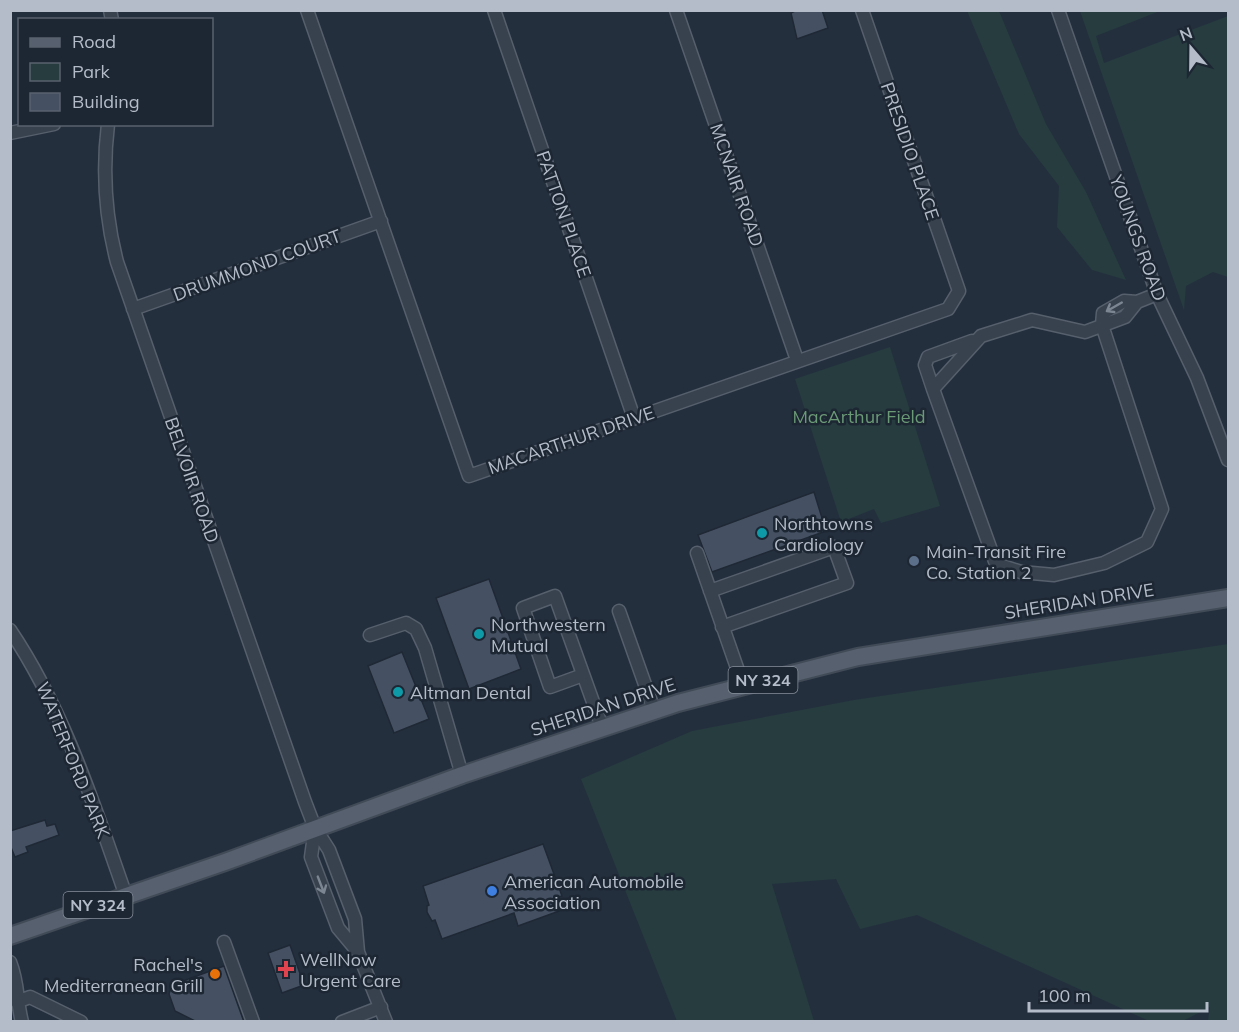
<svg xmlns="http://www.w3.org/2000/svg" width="1239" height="1032" font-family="Mulish,sans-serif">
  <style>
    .green { fill: #263c3f }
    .building { fill: #455162; stroke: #1f2835; stroke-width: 1.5 }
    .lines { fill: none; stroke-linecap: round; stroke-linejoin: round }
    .minor-casing { stroke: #565f6c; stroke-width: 15 }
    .major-casing { stroke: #414a57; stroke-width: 20 }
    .minor { stroke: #38414e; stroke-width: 12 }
    .major { stroke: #56606e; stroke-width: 16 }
    .oneway { stroke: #7c8592 }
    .culture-dot { fill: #0f9aa8; stroke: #1d2633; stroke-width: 2 }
    .service-dot { fill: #5c6f8a; stroke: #1d2633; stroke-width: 2 }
    .shop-dot { fill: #3f7fe0; stroke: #1d2633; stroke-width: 2 }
    .health-dot { fill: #e0444e; stroke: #1d2633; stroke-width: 2 }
    .food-dot { fill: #e8710a; stroke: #1d2633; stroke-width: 2 }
    .labels { text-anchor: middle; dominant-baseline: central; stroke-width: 5; stroke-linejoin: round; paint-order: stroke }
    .shield { fill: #1d2633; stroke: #878f9c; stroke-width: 1.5 }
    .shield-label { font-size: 16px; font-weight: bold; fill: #b4bcc9 }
    .street-label { font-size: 18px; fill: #b4bcc9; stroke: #1d2633 }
    .park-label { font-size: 18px; fill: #6b9a76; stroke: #1d2633 }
    .poi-label { font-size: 18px; fill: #b4bcc9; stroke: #1d2633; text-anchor: start }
  </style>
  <rect width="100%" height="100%" fill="#242f3e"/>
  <path class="green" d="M967,11H999L1046,124L1086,192L1126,280L1092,270L1057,227L1059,186L1019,134Z
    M1080,11H1160L1096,36L1104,63L1228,16V277L1213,272L1186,286L1184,310Z
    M890,347L940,506L881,523L874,509L841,522L795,379Z
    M1228,644V1021H1208L1210,1007L1183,1021H1149L917,915L860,929L836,879L772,884L814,1021H677L581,779L692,731L854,700Z"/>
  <path class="building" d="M797,10H822L828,28L797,39L791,13Z
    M814,492L826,531L712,572L698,535Z
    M489,579L521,669L469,689L436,598Z
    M402,652L429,719L394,733L368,666Z
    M45,820L47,826L55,824L59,835L26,847L28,852L15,857L10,845V831Z
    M543,844L562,896L558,897L562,910L518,926L514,913L442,939L435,920L432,921L427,912V906L429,905L423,886Z
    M290,945L304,985L282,993L268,953Z
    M224,966L244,1022H197L175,1011L169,994L171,988L181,985L180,982Z"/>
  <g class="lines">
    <defs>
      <path id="minor" d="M110,10L112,20
        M307,10L469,476L948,309L959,291L862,10
        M494,10L634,418
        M676,10L797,360
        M1058,10L1157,294L1197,378L1228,460
        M108,124C102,173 105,216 117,262L305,802L315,828L329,850L355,919L358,952L386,1022
        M10,133L54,124
        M1137,302L1125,317L1085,332L1032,320L981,336L933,389L996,564L1021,572L1054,575L1104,563L1147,542L1162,509L1102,325L1103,313L1124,301L1137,302L1157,294
        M133,309L381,221
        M933,389L925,365L928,357L972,341
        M697,553L743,685
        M710,591L834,547L847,583L722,627
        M619,611L654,710
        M10,630C64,710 94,805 126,896
        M370,635L406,623L416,629L425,648L462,775
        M583,675L550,687L523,608L555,596L602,727
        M315,828L311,857L338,928L358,952
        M224,942L253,1022
        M10,962C19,985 16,999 22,1022
        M17,1002L30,997L81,1022
        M342,1022L381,1007"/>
      <path id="major" d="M10,936L225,862L462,775L678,703L858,657L1228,598"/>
    </defs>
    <use href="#minor" class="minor-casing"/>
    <use href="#major" class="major-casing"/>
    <use href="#minor" class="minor"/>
    <use href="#major" class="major"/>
  </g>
  <defs><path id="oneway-shaft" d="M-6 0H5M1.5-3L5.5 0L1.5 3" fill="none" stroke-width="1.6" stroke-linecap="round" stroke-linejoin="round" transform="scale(1.5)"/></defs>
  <g class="oneway">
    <use href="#oneway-shaft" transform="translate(1114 307) rotate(150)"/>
    <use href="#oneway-shaft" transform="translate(321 885) rotate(69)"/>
  </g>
  <g class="culture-dot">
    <circle cx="762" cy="533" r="6"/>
    <circle cx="479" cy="634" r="6"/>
    <circle cx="398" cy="692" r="6"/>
  </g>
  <circle class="service-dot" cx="914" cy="561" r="6"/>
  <circle class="shop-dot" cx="492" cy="891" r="6"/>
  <path class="health-dot" d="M283 960h6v6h6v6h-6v6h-6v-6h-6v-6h6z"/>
  <circle class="food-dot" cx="215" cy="974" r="6"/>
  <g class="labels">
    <g class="shield">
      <rect x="728.5" y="667" width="69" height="26" rx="4.5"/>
      <rect x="63.5" y="892" width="69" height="26" rx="4.5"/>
    </g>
    <g class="shield-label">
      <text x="763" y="680">NY 324</text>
      <text x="98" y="905">NY 324</text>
    </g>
    <g class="street-label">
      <text transform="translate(910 151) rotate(71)">PRESIDIO PLACE</text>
      <text transform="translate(737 185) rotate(71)">MCNAIR ROAD</text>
      <text transform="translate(564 214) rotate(71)">PATTON PLACE</text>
      <text transform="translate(1138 238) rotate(70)">YOUNGS ROAD</text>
      <text transform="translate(257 265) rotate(-20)">DRUMMOND COURT</text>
      <text transform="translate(571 440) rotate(-19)">MACARTHUR DRIVE</text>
      <text transform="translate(192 480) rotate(71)">BELVOIR ROAD</text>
      <text transform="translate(1079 601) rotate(-9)">SHERIDAN DRIVE</text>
      <text transform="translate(603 707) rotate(-18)">SHERIDAN DRIVE</text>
      <text transform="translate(73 760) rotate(68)">WATERFORD PARK</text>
    </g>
    <g class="park-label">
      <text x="859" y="416">MacArthur Field</text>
    </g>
    <g class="poi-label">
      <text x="774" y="523">Northtowns<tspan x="774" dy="21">Cardiology</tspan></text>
      <text x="926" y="551">Main-Transit Fire<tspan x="926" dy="21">Co. Station 2</tspan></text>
      <text x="491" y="624">Northwestern<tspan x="491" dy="21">Mutual</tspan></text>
      <text x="410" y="692">Altman Dental</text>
      <text x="504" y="881">American Automobile<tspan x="504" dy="21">Association</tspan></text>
      <text x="300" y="959">WellNow<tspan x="300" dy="21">Urgent Care</tspan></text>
      <text x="203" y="964" text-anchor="end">Rachel's<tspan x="203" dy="21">Mediterranean Grill</tspan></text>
    </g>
  </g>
  <rect width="1239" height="1032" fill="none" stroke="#b4bcc9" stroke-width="24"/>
  <rect x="18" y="18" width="195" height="108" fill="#1d2633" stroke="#59626f" stroke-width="1.5"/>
  <rect x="30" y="38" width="30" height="9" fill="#56606e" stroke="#59626f" stroke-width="1.5"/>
  <text x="72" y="48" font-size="18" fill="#b4bcc9">Road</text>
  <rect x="30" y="63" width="30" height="18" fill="#263c3f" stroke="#59626f" stroke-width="1.5"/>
  <text x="72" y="78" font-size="18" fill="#b4bcc9">Park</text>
  <rect x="30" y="93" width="30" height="18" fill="#455162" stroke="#59626f" stroke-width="1.5"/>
  <text x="72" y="108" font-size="18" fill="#b4bcc9">Building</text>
  <g transform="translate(1191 48) rotate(340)" stroke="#1d2633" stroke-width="4.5" paint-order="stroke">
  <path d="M0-4.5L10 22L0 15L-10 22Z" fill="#b4bcc9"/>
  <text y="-9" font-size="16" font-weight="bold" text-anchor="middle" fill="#b4bcc9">N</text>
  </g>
  <path d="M1029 1002v9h178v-9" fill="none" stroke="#b4bcc9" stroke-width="3"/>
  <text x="1038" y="1002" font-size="18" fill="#b4bcc9" stroke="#1d2633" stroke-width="4.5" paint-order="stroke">100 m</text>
</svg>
